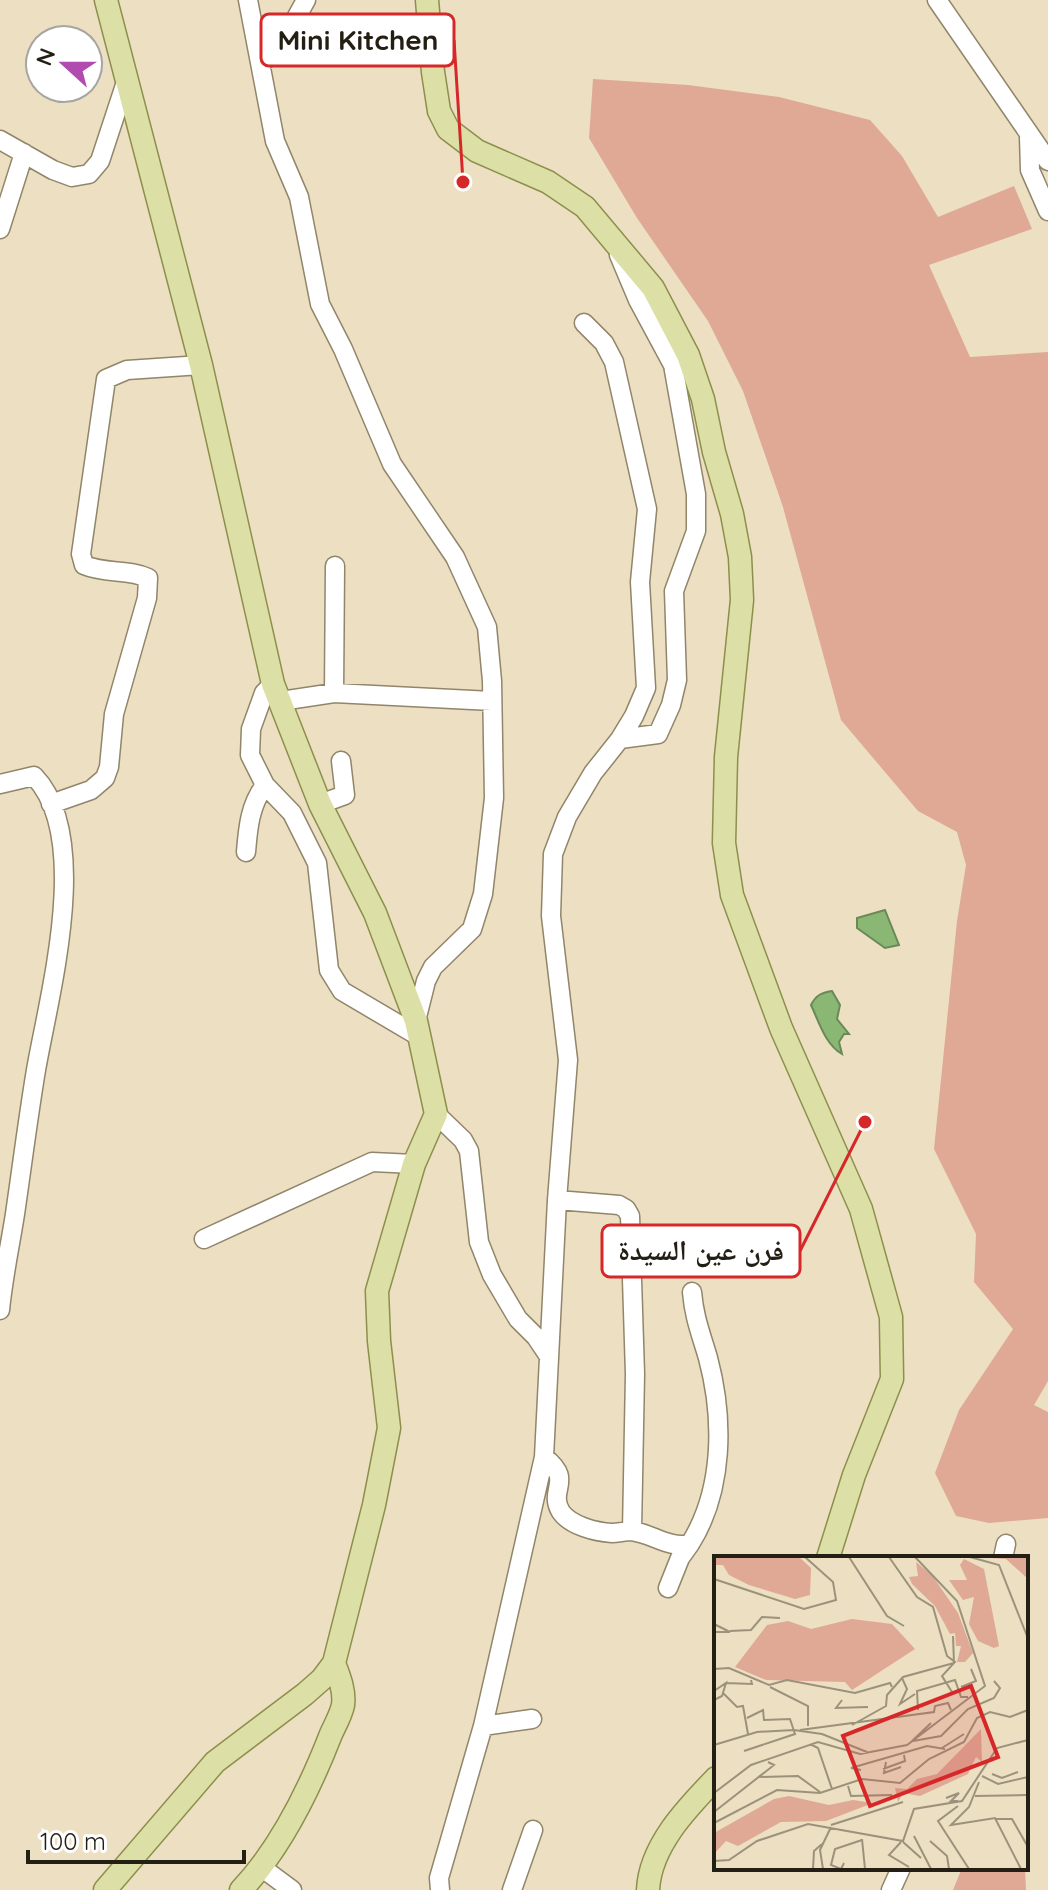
<svg xmlns="http://www.w3.org/2000/svg" width="1048" height="1890" font-family="Quicksand,'Noto Naskh Arabic',sans-serif">
  <style>
    .green { fill: #dfa996 }
    .water { fill: #8ab774; stroke: #6b8957; stroke-width: 2 }
    .lines { fill: none; stroke-linecap: round; stroke-linejoin: round }
    .minor-casing { stroke: #91856a; stroke-width: 21 }
    .major-casing { stroke: #8d8f4c; stroke-width: 25 }
    .minor { stroke: #fff; stroke-width: 18 }
    .major { stroke: #dde0a6; stroke-width: 22 }
    .inset-road { fill: none; stroke: #9c927c; stroke-width: 2 }
    .view { fill: #d62828; fill-opacity: 0.15; stroke: #d62828; stroke-width: 4 }
    .inset-edge { fill: none; stroke: #241f14; stroke-width: 4 }
    .leader { fill: none; stroke: #d62828; stroke-width: 3 }
    .callout-dot { fill: #d62828; stroke: #fff; stroke-width: 3 }
    .callout { fill: #fff; stroke: #d62828; stroke-width: 3 }
    .callout-label { font-size: 28px; text-anchor: middle; font-weight: bold; fill: #241f14 }
  </style>
  <rect width="100%" height="100%" fill="#ecdfc2"/>
  <path class="green" d="M593,79L688,85L779,97L870,120L902,156L938,217L1014,186L1032,229L929,265L970,357L1048,352V1381L1034,1405L1048,1412V1518L989,1523L956,1516L935,1473L959,1410L1013,1329L974,1282L976,1234L934,1149L957,921L966,865L957,832L918,811L841,720L783,507L743,391L708,321L637,218L589,138Z
    M962,1868H1025L1026,1890H953Z"/>
  <path class="water" d="M885,910L899,945L885,948L857,928V918Z
    M832,991L840,1005L837,1019L849,1034H844L839,1042L842,1054C825,1044 819,1022 811,1005C816,995 821,993 832,991Z"/>
  <g class="lines">
    <defs>
      <path id="minor" d="M248,0L275,141L299,197L320,304L343,349L392,464L455,557L487,627L492,681L494,798L483,894L472,929L433,967L426,981L416,1021
        M937,0L1048,161
        M262,63L284,40L306,0
        M1029,137L1030,170L1048,211
        M0,140L53,170L72,177L89,174L100,161L127,79
        M0,229L24,153
        M584,323L604,343L614,362L647,509L640,582L646,688L634,716L620,739
        M273,684L264,693L251,729L250,755L265,785L292,813L317,863L329,970L342,991L420,1037
        M334,693L335,566
        M281,701L334,693L492,701
        M0,784L34,776C93,837 49,995 36,1070C28,1118 22,1166 15,1214C10,1246 3,1278 0,1310
        M51,804L91,790L105,778L109,767L114,714L147,598L148,578C129,569 105,574 84,565L81,554L106,379L127,370L201,365
        M320,804L345,795L341,761
        M246,852C248,827 250,805 265,785
        M436,1114L463,1140L469,1151L479,1242L492,1275L518,1319L536,1337L548,1355
        M557,1200L619,1205L626,1209L630,1216L635,1374L632,1531
        M204,1239L372,1162L414,1164
        M544,1457C575,1481 547,1489 561,1512C571,1526 596,1532 612,1533C618,1533 624,1531 631,1531C652,1533 668,1549 690,1544C724,1490 724,1418 708,1358C701,1334 694,1317 692,1292
        M1003,1558L1006,1544
        M668,1588L680,1558L690,1544
        M483,1726L532,1719
        M261,1867L292,1890
        M440,1890L439,1878L483,1726L544,1457L557,1200L568,1060L551,916L553,854L567,817L593,773L620,739L658,734L671,705L677,680L674,591L696,531V494L673,365L638,300L619,255
        M512,1890L533,1830
        M891,1890L901,1868"/>
      <path id="major" d="M427,0L433,72L439,111L448,129L477,151L548,182L585,207L653,288L688,355L703,399L714,452L732,514L740,557L742,600L726,757L724,843L732,895L781,1028L861,1209L891,1317L892,1379L854,1475L828,1558
        M105,1890L215,1762L305,1694L322,1679L334,1663L374,1505L389,1428L379,1341L377,1291L414,1164L436,1114L416,1021L375,913L320,804L273,684L201,365L106,0
        M241,1890C281,1848 310,1788 331,1734C335,1725 341,1715 343,1705C345,1691 339,1676 334,1663
        M648,1890C650,1846 687,1808 716,1778"/>
    </defs>
    <use href="#minor" class="minor-casing"/>
    <use href="#major" class="major-casing"/>
    <use href="#minor" class="minor"/>
    <use href="#major" class="major"/>
  </g>
  <g transform="translate(714 1556)">
    <rect width="314" height="314" fill="#ecdfc2"/>
    <path d="M0,1H85L97,12L96,39L81,43L35,29L15,19L9,9H0ZM258,1H314V23L292,3ZM250,3L270,13L285,90L280,92L264,85L255,68L260,41L249,44L235,24H253L246,9ZM202,6L218,19L244,57L259,97L251,106H243L247,90H242L241,77L236,78L221,50L198,28L195,21L204,20ZM138,63L178,68L201,93L138,134L131,126L52,124L21,111L53,69L74,65L97,73ZM267,173L268,206L262,201L254,218L206,240L189,237L184,246L181,232L193,233L203,223L223,218ZM75,240L115,249L139,244L159,247L112,265L67,266L24,290L12,285L0,298V277L60,243Z" fill="#dfa996"/>
    <path class="inset-road" d="M135,1L173,60L190,70M175,1L203,41L219,51L233,100L241,106L228,120L238,136H247M256,1L285,9L313,80M0,23L90,53L122,44L119,26L91,1M314,59V89M0,68L16,76H0M16,75L37,74L48,61L66,62M0,113L15,112L55,129L73,124L141,137L176,127L178,131M188,122L193,133L186,148L201,138M12,127L38,128L37,124M56,131L94,150V170M247,131L262,125L257,113M0,135L12,127L8,140L0,144M9,137L23,151L29,150L34,178M128,144L122,152L154,151M204,154L203,135L241,124L247,141H254M138,169L172,150L173,139L189,121L240,107L239,80M86,174L220,156L221,150L234,147L237,154M198,185L217,167M199,185L227,180L254,153L280,142L286,132L280,125M0,189L43,176L80,174L108,178L153,196M98,189L104,192L118,233M228,192L250,178M30,195L81,178L76,163L50,164L49,154L33,162M172,206L170,217L187,211M169,213L191,205L190,199M147,214L137,212L213,190L231,193M278,218L288,222L304,216M268,220L284,228L314,221M44,221L84,220L106,236M265,226L255,251L237,269L281,262L307,313M134,230L137,240L178,239M0,237L37,209L104,186L146,198L193,189L271,130L243,45L201,1M261,240L314,239M232,242L245,237L237,245H244M244,250L224,265L255,313M0,256L60,209L54,206M282,263H298L314,291M0,267L63,234L106,237L148,223L186,227L215,203L250,186L263,162L276,156L296,161L314,154M117,269L189,246M200,280L217,313M148,283L151,313M216,285L233,300L235,313M187,286L175,299L195,311M189,286L207,302M0,305L15,304L43,285L94,268L189,285L200,253L248,245L283,192L314,184M130,307L127,313L117,309L121,293L148,284M99,313L100,295L108,288M109,313L106,294L117,271"/>
    <path class="view" d="M257,130L284,201L156,250L129,180Z"/>
    <rect width="314" height="314" class="inset-edge"/>
  </g>
  <path class="leader" d="M463 182L454 40M865 1122L800 1251"/>
  <g class="callout-dot">
    <circle cx="463" cy="182" r="8"/>
    <circle cx="865" cy="1122" r="8"/>
  </g>
  <g class="callout">
    <rect x="261" y="14" width="193" height="52" rx="8"/>
    <rect x="602" y="1225" width="198" height="52" rx="8"/>
  </g>
  <g class="callout-label">
    <text x="358" y="50">Mini Kitchen</text>
    <text x="701" y="1260">فرن عين السيدة</text>
  </g>
  <g transform="translate(64 64) rotate(291)"><circle r="38" fill="#ffffff" stroke="#a7a5a1" stroke-width="2"/>
  <path d="M0-6L14 30L0 20L-14 30Z" fill="#b14bb0"/>
  <text y="-12" font-size="22" font-weight="bold" text-anchor="middle" fill="#241f14">N</text>
  </g>
  <path d="M28 1850v12h216v-12" fill="none" stroke="#241f14" stroke-width="4"/>
  <text x="40" y="1850" font-size="24" fill="#241f14" stroke="#ffffff" stroke-width="6" paint-order="stroke">100 m</text>
</svg>
